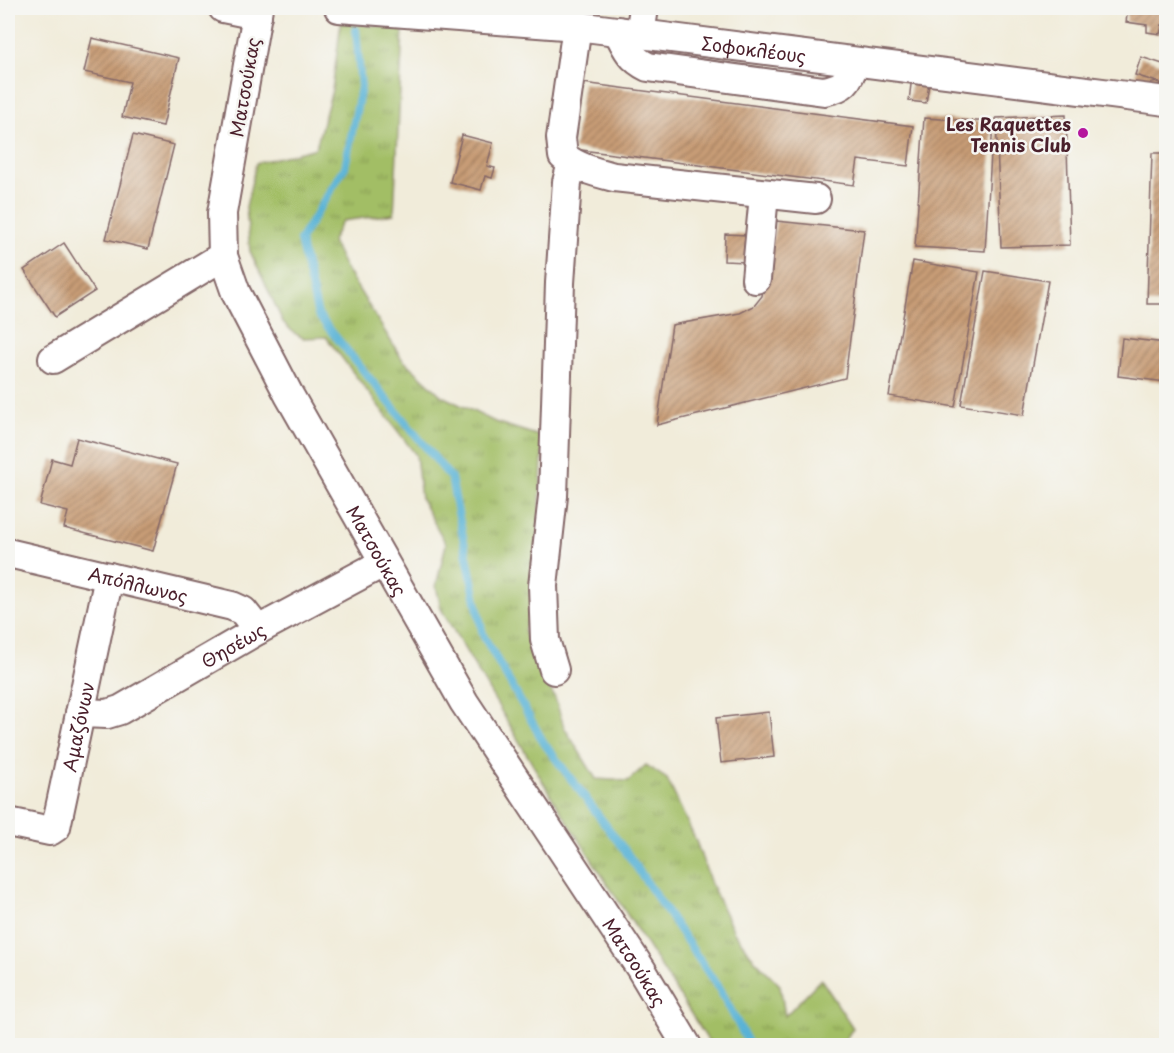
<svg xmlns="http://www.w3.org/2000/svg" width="1174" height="1053" font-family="'Playpen Sans',sans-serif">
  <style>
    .grass { fill: url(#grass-tufts); stroke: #766e48; stroke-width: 1.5 }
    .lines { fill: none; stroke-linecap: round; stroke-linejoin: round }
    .stream { stroke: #59b2d6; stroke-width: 8 }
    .building { fill: url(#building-hatch) }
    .minor-casing { stroke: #846768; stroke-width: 32 }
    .minor { stroke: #fff; stroke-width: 28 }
    .poi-dot { fill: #b5179e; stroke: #f6f6f2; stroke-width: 2 }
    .labels { text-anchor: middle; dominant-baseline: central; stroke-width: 5; stroke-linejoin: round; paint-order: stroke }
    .street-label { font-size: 18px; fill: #4a1f2b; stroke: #f6f6f2 }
    .poi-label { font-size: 18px; font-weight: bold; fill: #4a1f2b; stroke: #f6f6f2; text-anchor: end }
  </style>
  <defs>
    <pattern id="grass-tufts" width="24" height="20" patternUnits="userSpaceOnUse" patternTransform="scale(1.5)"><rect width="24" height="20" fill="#a2be65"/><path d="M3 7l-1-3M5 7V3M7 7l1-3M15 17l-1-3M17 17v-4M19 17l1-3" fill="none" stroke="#869a53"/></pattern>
    <pattern id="building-hatch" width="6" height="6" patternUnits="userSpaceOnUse" patternTransform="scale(1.5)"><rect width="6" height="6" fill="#c79c76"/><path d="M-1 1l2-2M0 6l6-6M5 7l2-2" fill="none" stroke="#a47f61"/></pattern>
  </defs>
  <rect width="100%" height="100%" fill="#f6f6f2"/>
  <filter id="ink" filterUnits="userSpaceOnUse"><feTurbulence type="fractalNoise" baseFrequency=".0167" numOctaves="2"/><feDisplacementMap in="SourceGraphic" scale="12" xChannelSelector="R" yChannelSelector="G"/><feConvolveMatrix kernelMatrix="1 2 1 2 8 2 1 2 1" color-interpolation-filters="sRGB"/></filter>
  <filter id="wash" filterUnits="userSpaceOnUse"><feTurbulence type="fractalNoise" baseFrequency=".008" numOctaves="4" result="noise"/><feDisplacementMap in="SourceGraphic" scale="24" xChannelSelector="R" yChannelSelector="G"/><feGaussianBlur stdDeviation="1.35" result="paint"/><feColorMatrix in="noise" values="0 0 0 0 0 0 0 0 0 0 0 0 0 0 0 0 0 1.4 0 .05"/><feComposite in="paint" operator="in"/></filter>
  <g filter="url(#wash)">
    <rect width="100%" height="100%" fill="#f1ecda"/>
    <path class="grass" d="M341,22L403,29L394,214L342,221L332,241L344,266L402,359L442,396L495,422L543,437L535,613L524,630L535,662L555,698L564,727L596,779L628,781L646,765L667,779L696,841L711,884L734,932L754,959L780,985L785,1016L821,979L853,1028L842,1045H711L553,799L441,609L436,586L446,544L421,499L416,455L326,337L303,338L294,333L283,322L250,251L246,207L256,163L313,149L316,147L332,90Z"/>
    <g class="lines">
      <path class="stream" d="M356,30L361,87L345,167L300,240L318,315L451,478L483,635L544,743L629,856L720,990L750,1046"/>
    </g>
    <g id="blocks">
      <path class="building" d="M1128,8H1166V25H1162L1160,34L1147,32V25L1126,22Z
        M92,38L179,58L163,126L122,117L130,82L84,72Z
        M1141,57L1166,65V85L1135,75Z
        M912,76L930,78L926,103L909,101Z
        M583,83L913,126L908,166L858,160L854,185L574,149Z
        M1066,115L1070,245L1001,247L996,118Z
        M924,118L993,122L985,251L915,247Z
        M133,135L174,145L148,249L106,239Z
        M462,135L493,143L487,166L495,168L492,178L485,176L481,190L450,182Z
        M1152,153H1166V304H1147Z
        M776,221L864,230L845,378L657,425L672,325L740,313L754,306L762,296Z
        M725,234L748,235L747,262L724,261Z
        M64,243L95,291L55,317L24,270Z
        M913,261L979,272L955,407L889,396Z
        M985,271L1048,281L1024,415L961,405Z
        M1122,338L1166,343V382L1118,376Z
        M77,438L177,464L153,551L64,528L68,512L40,505L52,459L70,464Z
        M769,712L774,757L721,763L716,718Z"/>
    </g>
  </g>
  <g filter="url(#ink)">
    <use href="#blocks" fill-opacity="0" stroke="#846768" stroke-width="1.5"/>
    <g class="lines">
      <defs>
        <g id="minor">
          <path d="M223,8L257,15"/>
          <path id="s1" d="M258,8L222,213L223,256L236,293L289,395L464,702L641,969L687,1046"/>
          <path id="s2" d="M339,8L577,26L1166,101"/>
          <path d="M577,26L561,138L563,156C578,168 595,172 614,177L816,199"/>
          <path d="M618,31C626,48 631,59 648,67L824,91C845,87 847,82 855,63"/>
          <path d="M640,34L644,8"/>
          <path d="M756,279L764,195"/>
          <path d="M53,359L223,256"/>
          <path id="s3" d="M8,553L232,606L243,611L258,630"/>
          <path d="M554,670L545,640L543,586L553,496L560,283L567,182L572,163"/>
          <path id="s4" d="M80,713L107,714L120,710L258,630L383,563"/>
          <path id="s5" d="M8,822L50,831L56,827L109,577"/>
        </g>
      </defs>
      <use href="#minor" class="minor-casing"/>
      <use href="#minor" class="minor"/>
    </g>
  </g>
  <circle class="poi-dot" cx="1083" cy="133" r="6"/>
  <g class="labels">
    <g class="street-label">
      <text stroke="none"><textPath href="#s2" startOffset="417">Σοφοκλέους</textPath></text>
      <text transform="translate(244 87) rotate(-80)">Ματσούκας</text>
      <text stroke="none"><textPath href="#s1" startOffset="584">Ματσούκας</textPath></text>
      <text stroke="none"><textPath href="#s3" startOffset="134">Απόλλωνος</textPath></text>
      <text stroke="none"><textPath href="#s4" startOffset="171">Θησέως</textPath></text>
      <text stroke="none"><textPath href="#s5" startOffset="153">Αμαζόνων</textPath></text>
      <text stroke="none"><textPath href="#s1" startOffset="1070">Ματσούκας</textPath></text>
    </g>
    <g class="poi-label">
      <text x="1071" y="123">Les Raquettes<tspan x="1071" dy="21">Tennis Club</tspan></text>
    </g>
  </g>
  <rect width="1174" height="1053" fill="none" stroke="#f6f6f2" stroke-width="30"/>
</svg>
